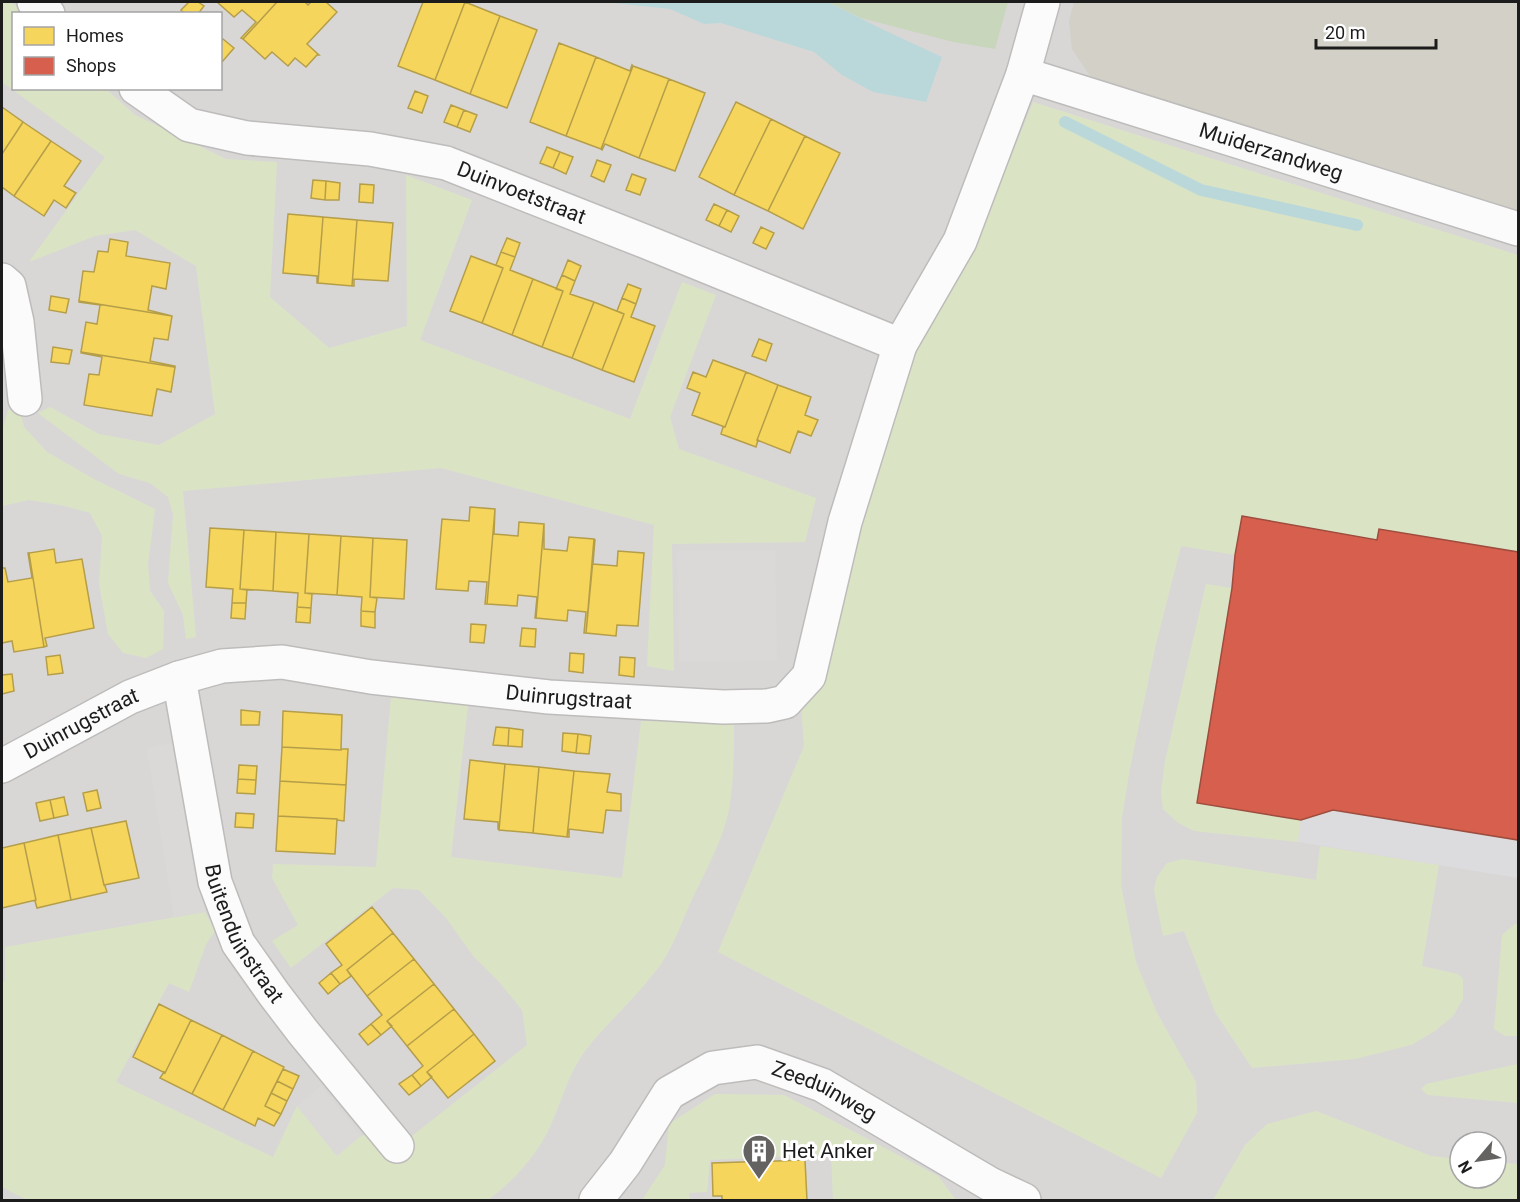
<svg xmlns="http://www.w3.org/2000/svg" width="1520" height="1202" font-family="Roboto,sans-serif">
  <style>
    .residential { fill: #d9d7d6; fill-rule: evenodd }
    .construction { fill: #d2d0c7 }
    .grass { fill: #dae4c5 }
    .forest { fill: #c8d6bc }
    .parking { fill: #dad9d8 }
    .plaza { fill: #dcdbde }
    .water { fill: #bad8da }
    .homes { fill: #f6d55c; stroke: #b59e49; stroke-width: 1.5 }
    .shops { fill: #d6604d; stroke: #9e4c3e; stroke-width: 1.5 }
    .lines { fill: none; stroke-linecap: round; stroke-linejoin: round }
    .stream { stroke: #bad8da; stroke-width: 12 }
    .minor-casing { stroke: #bdbcbb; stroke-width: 36 }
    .tertiary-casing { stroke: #bdbcbb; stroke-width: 36 }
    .minor { stroke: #fcfbfb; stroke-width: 33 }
    .tertiary { stroke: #fcfbfb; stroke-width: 33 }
    .labels { text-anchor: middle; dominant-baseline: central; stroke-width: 6; stroke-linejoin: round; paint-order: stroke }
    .street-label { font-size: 21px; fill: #1c1c1c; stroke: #fff }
    .poi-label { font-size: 21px; fill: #1c1c1c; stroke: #fff; text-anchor: start }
  </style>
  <rect width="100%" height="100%" fill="#eae7e4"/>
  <path class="residential" d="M2,2H1518V1200H2ZM14,14H220V88H14ZM1460,1142H1496V1178H1460Z"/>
  <path class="construction" d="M1074,2H1518V215L1150,97L1090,76L1072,49L1069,21Z"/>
  <path class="grass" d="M2,2H11L24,13L14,14V88L106,89L135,115L226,159L277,162L270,297L329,348L407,326L406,175L472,200L420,340L630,419L682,282L716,295L670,417L679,449L816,498L805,542L672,544L674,671L647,666L654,525L441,468L183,491L196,637L186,639L183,615L168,583L173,514L168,497L150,483L119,474L38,413L50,407L99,434L159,445L215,414L196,266L135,230L95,236L29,262L105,157L2,82Z
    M1033,102L1518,255V552L1379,529L1377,540L1243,516L1235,555L1181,546L1156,644L1130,768L1122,817L1121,885L1136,962L1156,1011L1196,1082L1197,1113L1161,1178L718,952L804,746L801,706L861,508L913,348L975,245Z
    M19,408L24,427L47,452L94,479L155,509L148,564L150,591L164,611L163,649L146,658L123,653L108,634L99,584L102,536L90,513L65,506L29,500L2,506V433L8,410Z
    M1206,584L1232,588L1197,803L1301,820L1298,842L1194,831L1177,822L1163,809L1161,792L1165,761Z
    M391,696L468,705L451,857L622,878L641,721L734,722C734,749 734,777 730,804C724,840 704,873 689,906C681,925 671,950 659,967C649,979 640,991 629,1002C613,1020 595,1036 581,1057C569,1075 563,1096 555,1115C542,1150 517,1178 488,1200H27L2,1187V982L5,981V947L205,912L215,931L206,944L189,992L169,983L116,1082L273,1157L297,1106L336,1155L361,1136L369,1134L388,1155L527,1045L522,1010L500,983L474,957L446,918L419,890L393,888L291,968L272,941L298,925L272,878L273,864L376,867Z
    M1320,846L1439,865L1422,966L1458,974L1463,979V999L1453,1016L1435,1031L1411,1045L1355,1059L1252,1068L1215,1012L1184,931L1163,936L1154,890L1157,877L1167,863L1183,859L1316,880Z
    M1518,923V1036H1505L1494,1029L1502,935L1515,924Z
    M1518,1064V1103L1428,1095L1421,1089L1426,1084Z
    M715,1094L784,1095L938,1176L956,1200H833L831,1154L710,1160L707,1192L689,1193L690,1200H642L665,1165L669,1124Z
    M1316,1111L1431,1156L1460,1159V1178H1496V1162L1518,1164V1200H1213L1245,1145L1267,1124Z"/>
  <path class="forest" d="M828,2H1008L995,49L953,42L861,18Z"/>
  <path class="parking" d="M775,550L777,660L679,662L677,551Z
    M176,742L205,912L174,917L147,748Z
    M321,1086L361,1136L337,1156L297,1106Z"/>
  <path class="plaza" d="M1346,535L1377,540L1333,810L1518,840V878L1298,842Z"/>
  <path class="water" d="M604,2H828L884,30L942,57L926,102L873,92L842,75L814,52L721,23L704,24L670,9Z"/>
  <path class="homes" d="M189,2H198L204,6L198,14H185L181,10Z
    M217,2H277L243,39L241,38L256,22L242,10L234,17Z
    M277,2H305L308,5L311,2H326L337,12L307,44L319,55H317L306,67L295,58L288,66L272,52L265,59L243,39Z
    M423,2H465L435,80L398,66Z
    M465,2L500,16L470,94L435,80Z
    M500,16L537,30L507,108L470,94Z
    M223,39L234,48L222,62L221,61L220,42Z
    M559,43L596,57L566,136L530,122Z
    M596,57L630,71L632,65L633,66L601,149L566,136Z
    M633,66L669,79L639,158L605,144L602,150L601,149Z
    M669,79L705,93L675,171L639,158Z
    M415,91L428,96L422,113L408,108Z
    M736,102L771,119L734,195L699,177Z
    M451,105L464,110L457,127L444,122Z
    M2,107L23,122L2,154Z
    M464,110L477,115L470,132L457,127Z
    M771,119L805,136L768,211L734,195Z
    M23,122L51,141L14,196L2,187V154Z
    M805,136L840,153L803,229L768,211Z
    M51,141L81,161L64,186L76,193L75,194L66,208L54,200L44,216L14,196Z
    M547,147L560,152L553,168L540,163Z
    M560,152L573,157L566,174L553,168Z
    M597,160L611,165L604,182L591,176Z
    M632,174L646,179L640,195L626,190Z
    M313,180L326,181L325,200L311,198Z
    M326,181L340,183L339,200H325Z
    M360,184L374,185L373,203L359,202Z
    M714,204L727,210L719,226L706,220Z
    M727,210L739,216L731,232L719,226Z
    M288,214L323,217L318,283H317V276L283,273Z
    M323,217L357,220L352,286L318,283Z
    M357,220L393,223L388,281L354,279V286H352Z
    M761,227L774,233L766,249L753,243Z
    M507,238L520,243L515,257L501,252Z
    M110,239L128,242L126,256L170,263L166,289L152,286L148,310L172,316L79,301L83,271L94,272L98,251L108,252Z
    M501,252L515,257L510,270L533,279L512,335L482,323L503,268L496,265Z
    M471,256L503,268L482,323L450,311Z
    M568,260L581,266L575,281L562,275Z
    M562,275L575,281L570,294L594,302L572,358L542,347L563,291L556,289Z
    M533,279L563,291L542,347L512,335Z
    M628,284L641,289L636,304L622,298Z
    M51,296L69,299L66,313L49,310Z
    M622,298L636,304L631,317L655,326L634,382L602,370L624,314L617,311Z
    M79,301L172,316L168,340L154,338L150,361L175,366V367L81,352L86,322L97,324L100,305L79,302Z
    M594,302L624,314L602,370L572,358Z
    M759,339L772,344L766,361L752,356Z
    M53,347L72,350L69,364L51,362Z
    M81,352L175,367L171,392L157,389L152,416L84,405L89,374L99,375L102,357L81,353Z
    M713,360L746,372L725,427L692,415L700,393L687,388L693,372L706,377Z
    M746,372L778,385L757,440H758L756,447L721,434L723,427H725Z
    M778,385L811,397L805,415L818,420L811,436L798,431L790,453L757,440Z
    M470,507L495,509L487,604H485L487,582L469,581L468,591L436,589L442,519L469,521Z
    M495,509L494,534L518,536L519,522L544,524L536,618H535L537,597L518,595L517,606L487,604Z
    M544,524V549L567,551L569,537L594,539L586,633H584L586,612L568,610L567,621L536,618Z
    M210,528L244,530L240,589L247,590L246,603H232L233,589L206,587Z
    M244,530L276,532L273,591L240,589Z
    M276,532L309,534L305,593L312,594L311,608L297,607L298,593L273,591Z
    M309,534L341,536L337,595L305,593Z
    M341,536L373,538L370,597L377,598L375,612L361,611L362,597L337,595Z
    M373,538L407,540L404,599L370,597Z
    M595,539L593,564L617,566L618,551L644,553L638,626L617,625L616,636L586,633Z
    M54,549L56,563L82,559L94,628L45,638L47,646L44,647L29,553Z
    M28,553H29L44,647L14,652L12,641L2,643V568H5L8,582L32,578Z
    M232,603H246L245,619L231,618Z
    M297,607L311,608L310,623L296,622Z
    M361,611L375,612V628L361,626Z
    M471,624L486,625L484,643L470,642Z
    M522,628L536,629L535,647L520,646Z
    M570,653L584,654L583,673L569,671Z
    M60,655L63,673L48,675L46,657Z
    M620,657L635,658L634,677L619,675Z
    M12,674L14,691L2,694V675Z
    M241,710L260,712L259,725H241Z
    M283,711L342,715L341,750L282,747Z
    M496,727L509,728L508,746L493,745Z
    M509,728L523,730L522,747L508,746Z
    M563,733L578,734L576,753L562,751Z
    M578,734L591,736L589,754L576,753Z
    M282,747L341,750V749H348L346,785L280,781Z
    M470,760L505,764L499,830L498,829V822L464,819Z
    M505,764L539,767L533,833L499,830Z
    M239,765L257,766L256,780L238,779Z
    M539,767L574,771L567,837L533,833Z
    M574,771L610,774L607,792L621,794V811L606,810L603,833L569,829V837H567Z
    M238,779L256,780L255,794L237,793Z
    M280,781L346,785L344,821L337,820V819L278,816Z
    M97,790L101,808L87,811L83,793Z
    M64,797L68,815L54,818L50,800Z
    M50,800L54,818L40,821L36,803Z
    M236,813L254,814L253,828L235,827Z
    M278,816L337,819L335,854L276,851Z
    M126,821L139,878L104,885L91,828Z
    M91,828L104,885L105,886L107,892L71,900L58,835Z
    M58,835L71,900L37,908L35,901L36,900L24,843Z
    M24,843L36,900L2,908V848Z
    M372,907L393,933L347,970L351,976L340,984L331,973L342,965L326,944Z
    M393,933L414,959L367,996L347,970Z
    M414,959L434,984L387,1021L392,1026L381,1035L371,1024L382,1015L367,996Z
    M331,973L340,984L328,994L319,983Z
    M434,984L454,1009L407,1046L387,1021Z
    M159,1004L191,1020L165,1073L133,1057Z
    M454,1009L474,1034L427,1072L432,1077L421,1086L412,1075L423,1066L407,1046Z
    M191,1020L222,1035L192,1094L160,1078L164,1072L165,1073Z
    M371,1024L381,1035L368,1045L359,1034Z
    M474,1034L495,1061L448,1098L427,1072Z
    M222,1035L253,1051L223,1110L192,1094Z
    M253,1051L284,1067L265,1106L281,1114L274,1126L258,1118L255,1126L223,1110Z
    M283,1069L299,1076L293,1089L277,1081Z
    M412,1075L421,1086L409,1095L399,1084Z
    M277,1081L293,1089L287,1101L271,1093Z
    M271,1093L287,1101L281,1114L265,1106Z
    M805,1160L807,1200H722V1196H713L712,1163Z"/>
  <path class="shops" d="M1242,516L1377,540L1379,529L1518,552V840L1333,810L1301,820L1197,803L1232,588L1235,555Z"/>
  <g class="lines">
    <path class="stream" d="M1065,122L1201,190L1357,225"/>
    <defs>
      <g id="minor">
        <path d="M34,2L48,14"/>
        <path id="s1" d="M1023,74L1518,229"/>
        <path id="s2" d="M136,88L189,125L247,138L370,149L446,163L644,241L900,345"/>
        <path d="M2,280L9,286L17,322L25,399"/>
        <path id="s3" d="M179,678L215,882L238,943L274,994L303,1032L397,1146"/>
        <path id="s4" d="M596,1200L625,1163L669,1093L713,1068L757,1062L822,1085L990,1184L1024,1200"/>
      </g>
      <g id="tertiary">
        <path id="s5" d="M2,766L130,697L179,678L222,666L282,662L371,677L549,697L723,707L767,706L785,702L809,676L845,522L900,345L960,241L1023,74L1043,2"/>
      </g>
    </defs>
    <use href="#minor" class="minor-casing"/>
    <use href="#tertiary" class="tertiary-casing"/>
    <use href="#minor" class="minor"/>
    <use href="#tertiary" class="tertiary"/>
  </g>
  <defs>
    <symbol id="building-pin" viewBox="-11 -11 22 30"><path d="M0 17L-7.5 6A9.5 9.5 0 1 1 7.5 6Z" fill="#646362" stroke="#fff"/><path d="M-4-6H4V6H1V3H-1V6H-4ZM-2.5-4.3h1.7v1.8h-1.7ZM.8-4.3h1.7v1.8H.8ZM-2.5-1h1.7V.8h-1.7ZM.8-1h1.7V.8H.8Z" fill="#fff"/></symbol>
  </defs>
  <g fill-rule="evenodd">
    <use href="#building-pin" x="740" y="1132" width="38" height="52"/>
  </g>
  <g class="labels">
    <g class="street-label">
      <text stroke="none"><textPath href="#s1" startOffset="260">Muiderzandweg</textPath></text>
      <text stroke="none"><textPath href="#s2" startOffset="406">Duinvoetstraat</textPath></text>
      <text stroke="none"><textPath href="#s5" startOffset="592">Duinrugstraat</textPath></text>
      <text stroke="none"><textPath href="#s5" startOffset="90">Duinrugstraat</textPath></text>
      <text stroke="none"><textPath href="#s3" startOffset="266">Buitenduinstraat</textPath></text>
      <text stroke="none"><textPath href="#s4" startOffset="298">Zeeduinweg</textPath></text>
    </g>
    <g class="poi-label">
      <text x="782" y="1151">Het Anker</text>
    </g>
  </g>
  <rect width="1520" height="1202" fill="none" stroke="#1c1c1c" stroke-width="6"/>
  <rect x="12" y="12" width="210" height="78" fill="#ffffff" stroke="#a4a4a4" stroke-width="1.5"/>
  <rect x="24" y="27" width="30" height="18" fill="#f6d55c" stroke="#a4a4a4" stroke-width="1.5"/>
  <text x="66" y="42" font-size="18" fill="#1c1c1c">Homes</text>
  <rect x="24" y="57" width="30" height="18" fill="#d6604d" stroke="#a4a4a4" stroke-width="1.5"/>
  <text x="66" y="72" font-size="18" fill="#1c1c1c">Shops</text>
  <g transform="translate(1478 1160) rotate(241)"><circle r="28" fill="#ffffff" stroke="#a4a4a4" stroke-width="1.5"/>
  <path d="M0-4.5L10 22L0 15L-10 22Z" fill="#646362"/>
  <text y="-9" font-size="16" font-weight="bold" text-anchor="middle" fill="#1c1c1c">N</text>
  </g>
  <path d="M1316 39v9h120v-9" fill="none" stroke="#1c1c1c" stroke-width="3"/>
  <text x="1325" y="39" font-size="18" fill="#1c1c1c" stroke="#ffffff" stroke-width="4.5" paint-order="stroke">20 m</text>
</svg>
